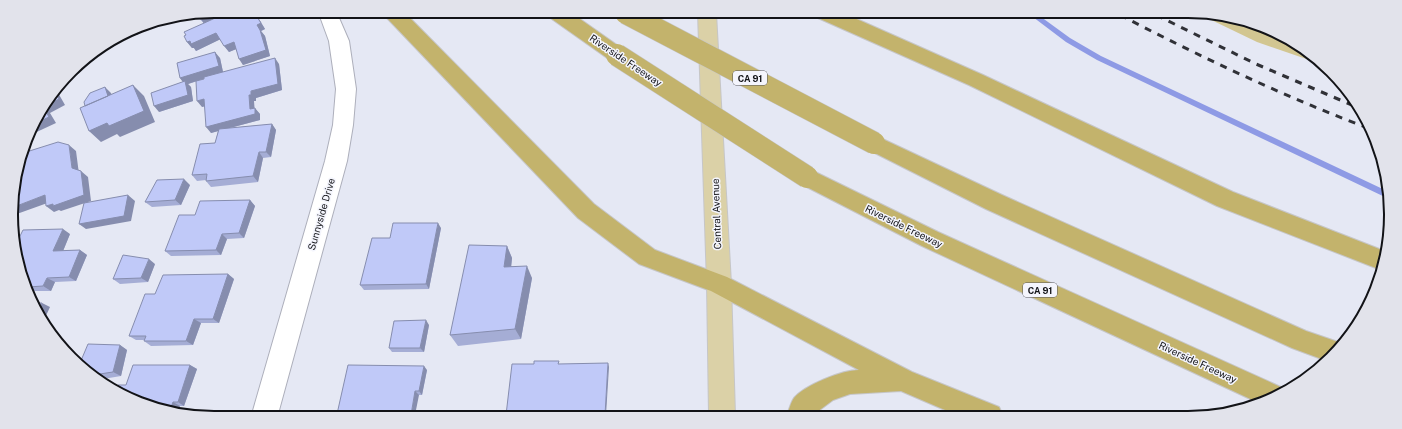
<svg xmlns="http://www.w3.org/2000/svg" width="1402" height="429" font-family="'Public Sans',sans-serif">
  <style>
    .green { fill: #d2c691 }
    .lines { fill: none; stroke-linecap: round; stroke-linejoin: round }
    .stream { fill: #8e9ae5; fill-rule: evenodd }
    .minor-casing { stroke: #adafbb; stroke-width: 2 }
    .primary-casing { stroke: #c6c6c7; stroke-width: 2 }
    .motorway-casing { stroke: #c6c6c7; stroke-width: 2 }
    .minor { fill: #fff; fill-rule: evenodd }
    .primary { fill: #dbd1a7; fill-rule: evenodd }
    .motorway { fill: #c3b36c; fill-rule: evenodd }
    .rail { stroke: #303137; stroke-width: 3; stroke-dasharray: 7 7; stroke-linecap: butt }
    .motorway-bridge-casing { stroke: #c6c6c7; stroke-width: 23; stroke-linecap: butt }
    .motorway-bridge { stroke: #c3b36c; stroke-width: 22 }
    .wall { fill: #a5add5 }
    .shaded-wall { fill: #868dae }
    .building { fill: #c0c9f8; stroke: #868dae }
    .labels { text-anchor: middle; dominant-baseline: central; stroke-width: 3; stroke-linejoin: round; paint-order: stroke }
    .shield { fill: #f4f5fd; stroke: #56575c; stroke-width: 1 }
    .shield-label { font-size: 9px; font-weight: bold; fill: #121317 }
    .street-label { font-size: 10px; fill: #121317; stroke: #f4f5fd }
    .rim { fill: none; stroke: #121317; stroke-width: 2 }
  </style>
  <rect width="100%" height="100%" fill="#e5e8f4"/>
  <path class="green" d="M1201,15H1227L1301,45L1318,63L1257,42Z"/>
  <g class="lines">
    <path class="stream" d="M1029,14H1037L1070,38L1101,56L1387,191V198L1097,60L1066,42Z"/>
    <defs>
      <path id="minor" d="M318,11H336L349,41L356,89L353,125L347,161L278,414H252L325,161L333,125L336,89L329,41Z"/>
      <path id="primary" d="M698,13H716L731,284L735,415H709L707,284Z"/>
      <path id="motorway" d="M384,12H404L594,204L655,250L727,277L912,372L999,407L1003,416H959L901,391L850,394L833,400L813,415H787C789,410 791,402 794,398C805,385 842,370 859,370L711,291L639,264L578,218L386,17Z
        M547,12H570L624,50L627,55L624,60L617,62L610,60L549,17Z
        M816,13H843L983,75L1233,192L1387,252L1381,270L1217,206L969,85L818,18Z
        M874,135L1002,195L1306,331L1341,343L1327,361L1292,348L986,209L867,149L864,143L867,137Z
        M807,168L938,232L1285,389L1286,391L1277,397L1259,403L922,246L799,183L796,177L799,171Z"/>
    </defs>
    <use href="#minor" class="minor-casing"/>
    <use href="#primary" class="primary-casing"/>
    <use href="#motorway" class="motorway-casing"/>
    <use href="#minor" class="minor"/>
    <use href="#primary" class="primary"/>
    <use href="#motorway" class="motorway"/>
    <path class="rail" d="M1120,15C1201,57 1283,96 1368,128
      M1156,15L1256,64L1359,108"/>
    <defs>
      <path id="motorway-bridge" d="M626,13L874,143
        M617,55L807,177"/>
    </defs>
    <use href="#motorway-bridge" class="motorway-bridge-casing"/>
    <use href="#motorway-bridge" class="motorway-bridge"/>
  </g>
  <path class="wall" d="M214,11H225L209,21L254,11L265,29L261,31L265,36L270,56L243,65L236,49L229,52L220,39L196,51L194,48H192L187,42L204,23L196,16L189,20L186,17Z
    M137,26V35L130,31Z
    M220,58L223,72L279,64L282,90L256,98V101H254V108L260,114V120L230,128L272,124L276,130L271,157L263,158L258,182L211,187L206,181V180L197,181L192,175L215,143L218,131L211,133L205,106L202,107L204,79L188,84L191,87L193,101L159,112L183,82L180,78Z
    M190,185L181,205L152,207L145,202Z
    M250,200L255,206L244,238L227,239L221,255L171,256L165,251L195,215Z
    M441,228L429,289L364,290L360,285L390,238Z
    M70,234L63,251L80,250L87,255L76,281L55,282L51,291H35L32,290H29L18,267Z
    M507,246L512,258L511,266L532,278L521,339L458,346L450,335Z
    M155,264L148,282L120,284L113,279Z
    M228,274L234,279L219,323H201L193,345L151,346L144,341V340H136L129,336L155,294Z
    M429,325L424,352H392L389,348Z
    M120,345L127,350L121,376L97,380L80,363Z
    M190,365L197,369L184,406H180L177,414H175L126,385Z
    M427,370L422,395H419L337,414Z"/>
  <path class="shaded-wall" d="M214,11H225L204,24L200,17L207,12Z
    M254,11L265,29L261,31L265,36L270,56L243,65L239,59L257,25Z
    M195,15L196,16L189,20L187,17Z
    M152,23L137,35L132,30L137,26Z
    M216,33L221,39L196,51L194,48H192L187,42Z
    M234,42L239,48L229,52L224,46Z
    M215,52L220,58L223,72L188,84L191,87L193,101L159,112L154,106L185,85L180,78Z
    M275,58L279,64L282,90L256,98V101H254L255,114V108L260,114V120L211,133L206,127L250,109L249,95Z
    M133,85L144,96L155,122L120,137L117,134L101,142L89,131Z
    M105,87L111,93L115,106L93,115Z
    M57,91L65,105L50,113L56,123L28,136L32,125Z
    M204,99L209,105L202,107L197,101Z
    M272,124L276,130L271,157L266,152Z
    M69,145L76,151L79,174L72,168Z
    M259,152L263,158L258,182L253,176Z
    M81,171L88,177L91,201L61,211L59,210L54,212L46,206L53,204Z
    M184,179L190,185L181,205L175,200Z
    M45,195L53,201L14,215V207Z
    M128,195L135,201L131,221L86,229L79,224Z
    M250,200L255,206L244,238L239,233Z
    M438,223L441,228L429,289L426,284Z
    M63,229L70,234L61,256L53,251Z
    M222,234L227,239L221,255L216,250Z
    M507,246L512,258L510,279L504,267Z
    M80,250L87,255L76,281L69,277Z
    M149,259L155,264L148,282L141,278Z
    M527,266L532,278L521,339L515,329Z
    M228,274L234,279L219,323L213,319Z
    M47,278L55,282L51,291L43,286Z
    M42,303L50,307L44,320L39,310Z
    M194,319L201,323L193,345L186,341Z
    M426,320L429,325L424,352L420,348Z
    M120,345L127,350L121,376L113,372Z
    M608,363L609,367L606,415H605Z
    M190,365L197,369L184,406L178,402Z
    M424,366L427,370L422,395L419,391Z
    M415,391L419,395L415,415H411Z
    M173,402L180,406L177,414H175L169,412Z"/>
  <path class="building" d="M231,11H253L261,23L257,25L260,30L266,50L239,59L234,42L224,46L216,33L191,44L190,41L187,42L184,36L186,35L184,32Z
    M207,12L200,17L197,15Z
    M215,52L219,66L180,78L177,63Z
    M275,58L278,84L251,91V95H249L250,109L255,108V114L206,127L204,99L197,101L196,81L204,79V77Z
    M185,81L188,95L154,106L151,93Z
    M133,85L144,111L109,126L107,123L89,131L80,108Z
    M105,87L108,96L85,106L84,102L90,93Z
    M56,94L59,99L47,105Z
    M44,108L49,117L32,125V124Z
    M272,124L266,152H259L253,176L206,181L207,174L192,175L200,144L215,143L219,129Z
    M58,142L69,145L72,168L81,171L84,195L53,206V204L46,206L45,195L14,207L13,188L23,153Z
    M184,179L175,200L145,202L157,180Z
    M128,195L124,216L79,224L84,203Z
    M250,200L239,233L222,234L216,250L165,251L179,215H195L200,201Z
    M393,223H438L426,284L360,285L372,238H390Z
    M63,229L53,251L80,250L69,277L47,278L43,286L28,287V285H27L18,267L16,244L23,230Z
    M469,245L507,246L504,267L527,266L515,329L450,335Z
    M123,255L149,259L141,278L113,279Z
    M228,274L213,319H194L186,341H144L146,336H129L145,294H155L163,275Z
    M35,303H42L39,310Z
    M426,320L420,348H389L394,321Z
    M88,344L120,345L113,372L93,375L80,363Z
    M534,361H559L558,364L608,363L605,415H506L512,364H534Z
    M133,365H190L178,402H173L169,412L116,390L118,385H126Z
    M348,365L424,366L419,391H415L411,415L337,414Z"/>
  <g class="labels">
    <g class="shield">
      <rect x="733" y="71" width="34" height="14" rx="3"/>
      <rect x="1023" y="283" width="34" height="14" rx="3"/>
    </g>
    <g class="shield-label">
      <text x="750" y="78">CA 91</text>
      <text x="1040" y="290">CA 91</text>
    </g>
    <g class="street-label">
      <text transform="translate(626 60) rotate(34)">Riverside Freeway</text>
      <text transform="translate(321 214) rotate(-74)">Sunnyside Drive</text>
      <text transform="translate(716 214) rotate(-92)">Central Avenue</text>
      <text transform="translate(904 226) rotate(26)">Riverside Freeway</text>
      <text transform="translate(1198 362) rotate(25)">Riverside Freeway</text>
    </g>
  </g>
  <path d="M0 0H1402V429H0ZM214 18H1188A196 196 0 0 1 1384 214V215A196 196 0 0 1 1188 411H214A196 196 0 0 1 18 215V214A196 196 0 0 1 214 18Z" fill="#e2e3eb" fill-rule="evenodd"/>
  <path class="rim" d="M214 18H1188A196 196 0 0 1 1384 214V215A196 196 0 0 1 1188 411H214A196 196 0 0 1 18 215V214A196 196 0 0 1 214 18Z"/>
</svg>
